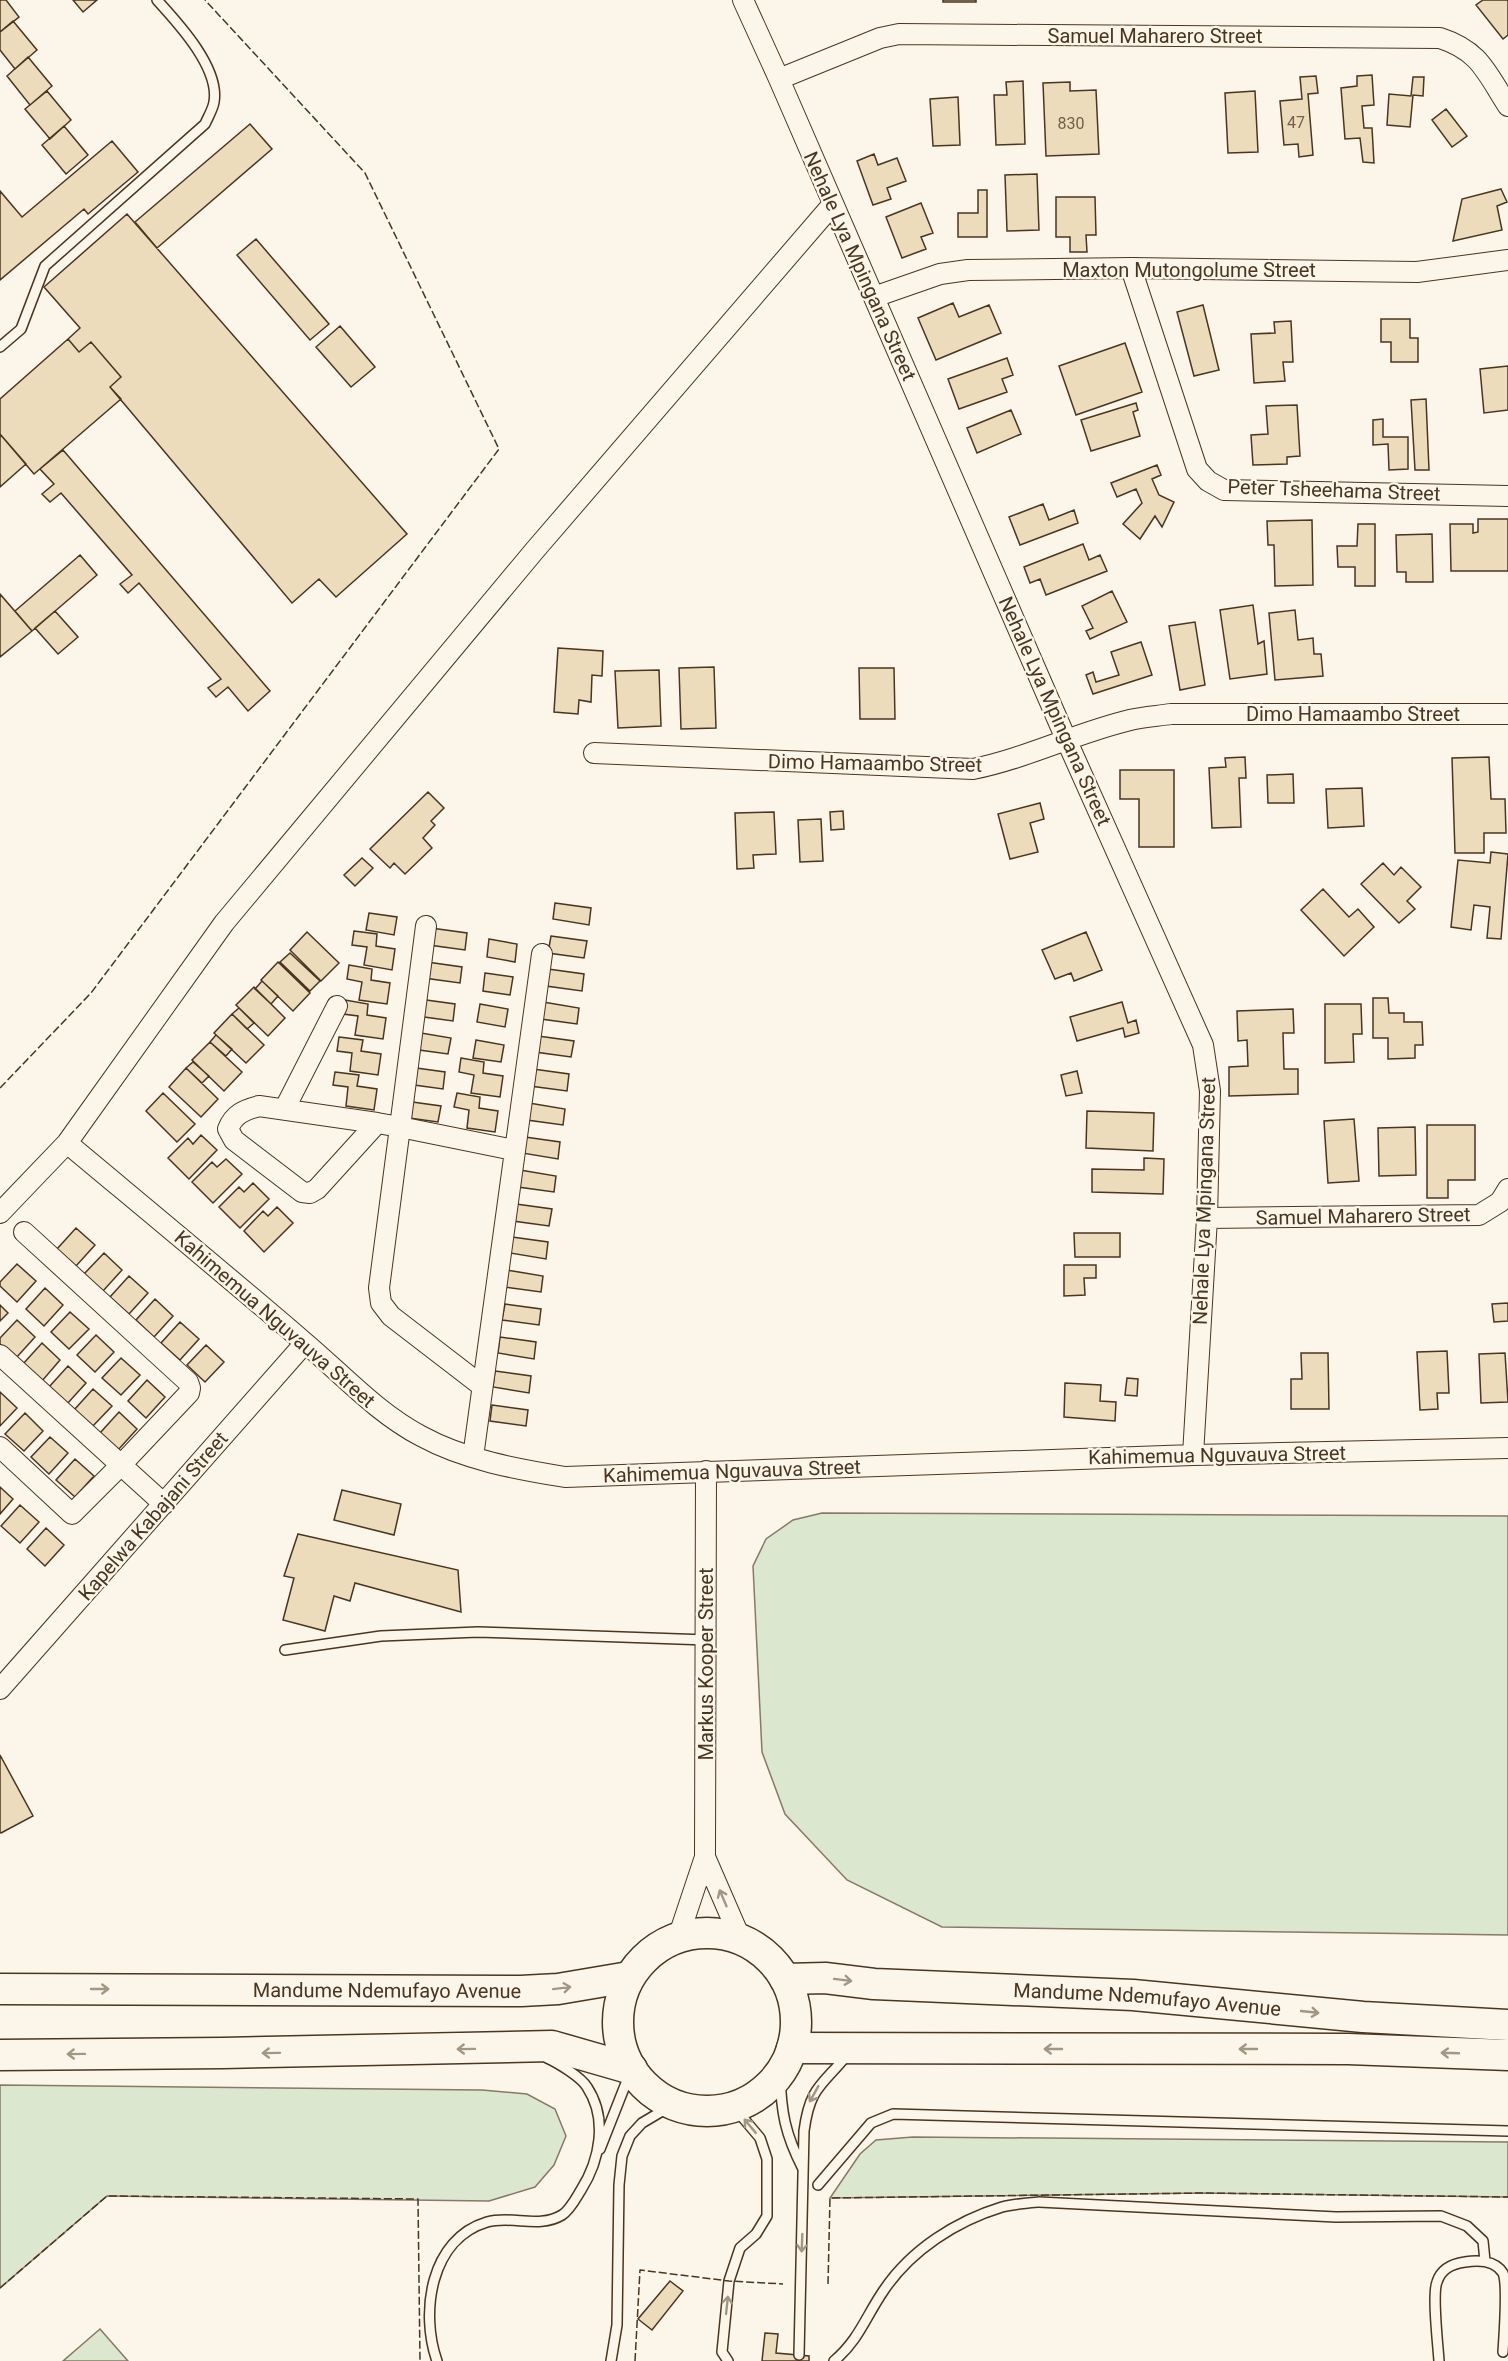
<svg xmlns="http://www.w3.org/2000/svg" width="1508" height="2361" font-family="Roboto,sans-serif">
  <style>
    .green { fill: #dce7d0; stroke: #887966; stroke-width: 1.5 }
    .building { fill: #ecdcbc; stroke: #4a3520; stroke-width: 1.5 }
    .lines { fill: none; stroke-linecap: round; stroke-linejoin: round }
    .lane-casing { stroke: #4a3520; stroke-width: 12 }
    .street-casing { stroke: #4a3520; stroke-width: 22 }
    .primary-casing { stroke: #4a3520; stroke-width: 33 }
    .lane { stroke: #fbf6e9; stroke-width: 9 }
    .street { stroke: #fbf6e9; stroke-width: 20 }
    .primary { stroke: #fbf6e9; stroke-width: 30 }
    .fence { stroke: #4a3520; stroke-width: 1.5; stroke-dasharray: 8 3; stroke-linecap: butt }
    .oneway { stroke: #a29684 }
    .labels { text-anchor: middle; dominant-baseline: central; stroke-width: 4.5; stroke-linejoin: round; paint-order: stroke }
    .number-label { font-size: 16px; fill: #725f47 }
    .street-label { font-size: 20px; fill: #4a3520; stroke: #fbf6e9 }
  </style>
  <rect width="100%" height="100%" fill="#fbf6e9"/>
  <path class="green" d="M822,1513L1508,1516V1935L942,1927L847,1880L785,1814L762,1752L753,1566L766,1539L793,1520Z
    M0,2085L482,2090L527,2094L555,2109L566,2136L554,2165L535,2187L489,2201L107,2196L0,2288Z
    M913,2137L1508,2142V2197L1203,2193L830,2198L860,2154L876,2140Z
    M100,2329L128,2361H63Z"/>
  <path class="building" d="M0,0H6L19,17L0,32Z
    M73,0H97L83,12Z
    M943,0H976V2H943Z
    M1483,0H1508V35L1503,39L1476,5Z
    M13,21L37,50L15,69L0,50V32Z
    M28,57L52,86L30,105L7,76Z
    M1372,75L1374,105L1362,106L1364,128H1372L1374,163L1363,162L1360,138L1345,139L1341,88L1357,86V76Z
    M1316,76L1318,93L1308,94L1313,155L1299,157L1298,144L1284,145L1280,101L1302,99L1300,77Z
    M1413,77H1424L1423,96L1413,95L1410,127L1387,125L1389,94L1411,96Z
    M1023,81L1025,144L996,145L994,95H1007L1006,82Z
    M1070,82V91L1096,90L1099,154L1046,156L1043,83Z
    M47,91L71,120L50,139L25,109Z
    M1255,91L1258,152L1228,153L1225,93Z
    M958,97L960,145L933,146L930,99Z
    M1446,109L1467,136L1452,147L1432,120Z
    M250,124L272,149L157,248L135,222Z
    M64,126L88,155L66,174L42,145Z
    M112,141L138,172L88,214L84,209L0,280V191L22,217Z
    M874,154L878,165L897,158L906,181L887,188L891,199L873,205L857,161Z
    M1037,174L1039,230L1007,231L1005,175Z
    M1501,189L1507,202L1497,206L1502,230L1453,241L1462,199Z
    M978,190H987V237H958V213H978Z
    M1056,197H1095L1096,235H1086L1087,252H1070V237H1056Z
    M921,203L933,233L921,237L926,249L902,258L886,217Z
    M127,214L407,534L336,597L319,579L292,603L110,387L121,377L91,342L79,352L68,339L80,328L44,287Z
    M256,239L329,324L310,340L237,255Z
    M953,303L959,317L989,305L1001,333L936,360L918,318Z
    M1203,305L1219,370L1194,376L1177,312Z
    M1381,319H1410V338H1418V362H1391V342H1381Z
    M1291,321L1293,362H1283L1285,381L1254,383L1251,334L1275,333L1274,322Z
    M340,326L375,367L351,387L316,347Z
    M68,339L79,352L91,342L121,377L110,387L121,399L34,474L0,434V399Z
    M1125,343L1142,392L1076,415L1059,366Z
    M1007,358L1013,375L1002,379L1007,392L959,409L948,379Z
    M1508,366V410L1484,413L1480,369Z
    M1426,399L1429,470H1415L1411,400Z
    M1136,403L1138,410L1133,412L1140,436L1091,451L1081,420Z
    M1297,405L1300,456L1287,457V464L1253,465L1251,435L1268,434L1266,406Z
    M1011,410L1021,434L977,453L967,428Z
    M1383,419V437H1408V469L1389,470L1388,444L1373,445V420Z
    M0,434L26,464L0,487Z
    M63,450L270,691L248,711L228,687L216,697L208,688L221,679L139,583L128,593L120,584L132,575L61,493L50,502L42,494L54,484L40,469Z
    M1157,465L1161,475L1152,479L1159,495L1174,502L1162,527L1155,516L1140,539L1123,524L1142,503L1136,489L1117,497L1111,483Z
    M1043,504L1049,520L1074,510L1078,523L1020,545L1009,517Z
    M1478,519H1508V571H1451L1450,524H1473V533L1478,532Z
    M1312,520L1313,585L1275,586L1274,545H1268L1267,521Z
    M1358,524H1375V586H1355V567H1338L1337,546H1357Z
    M1432,534L1433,582H1406V572H1397L1396,535Z
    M1083,544L1089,560L1100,555L1107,571L1046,595L1040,579L1030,583L1024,567Z
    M80,555L97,575L32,631L15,611Z
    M1112,591L1127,622L1090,639L1086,631L1093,628L1082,606Z
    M0,594L32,631L0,657Z
    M1253,605L1258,644L1264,641L1267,674L1230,679L1220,610Z
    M1295,610L1298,640L1313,638L1314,654H1321L1323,676L1275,680L1269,613Z
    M55,611L78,637L58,654L35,628Z
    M1195,622L1205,685L1180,690L1169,626Z
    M1141,642L1152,675L1093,694L1086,675L1093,672L1096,682L1119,675L1111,652Z
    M558,648L603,651L602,676L592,675L591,702L579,700L578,714L554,712Z
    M714,667L716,728L681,729L679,668Z
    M859,668H894L895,719H860Z
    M659,670L661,726L618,728L615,671Z
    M1245,757L1246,778H1239L1241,827L1212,828L1209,768L1226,767L1225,758Z
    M1489,757L1491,799H1505L1506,833H1484V853H1455L1452,758Z
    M1120,770H1174V847H1139V799H1120Z
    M1293,774L1294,803H1268L1267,775Z
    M1362,788L1364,826L1328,828L1326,789Z
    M428,792L444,808L431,821L435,825L423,838L432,848L405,874L394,863L390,868L370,849Z
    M1040,803L1044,819L1030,823L1038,852L1010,859L998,814Z
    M843,811L844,829L831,830L830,812Z
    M774,812L776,854L753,855L754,868L737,869L735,813Z
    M821,819L823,861L800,862L798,820Z
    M1491,852L1508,854L1501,939L1487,938L1490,907L1474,905L1471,930L1451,927L1458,860L1490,863Z
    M362,858L373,868L355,886L344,875Z
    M1383,863L1394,875L1401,867L1421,887L1407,901L1415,909L1399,923L1361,884Z
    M1323,889L1349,917L1358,909L1374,927L1344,956L1301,910Z
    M555,903L591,908L589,925L553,919Z
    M369,913L397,917L394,935L366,930Z
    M431,928L467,933L465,950L429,945Z
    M354,931L377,934L376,946L395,949L392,970L364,965L367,947L352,945Z
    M307,932L339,963L321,981L290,950Z
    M1086,932L1102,970L1074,981L1071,973L1055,979L1042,950Z
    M551,936L587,941L584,958L548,953Z
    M489,939L517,944L515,962L487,957Z
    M290,953L320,981L310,991L280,962Z
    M278,962L310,993L293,1011L261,980Z
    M427,962L462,967L460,983L424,978Z
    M349,965L372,969L371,980L390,983L387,1004L359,1000L362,982L347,979Z
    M548,969L584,974L582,991L546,986Z
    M485,973L513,977L510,995L483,991Z
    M262,981L278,996L271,1004L255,989Z
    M254,987L285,1018L268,1036L236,1005Z
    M1373,998H1388L1389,1013H1404V1022H1422L1423,1045H1415V1058L1388,1059V1038H1373Z
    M419,999L455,1004L453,1021L417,1016Z
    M345,1000L368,1004L367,1015L386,1018L383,1039L355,1035L358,1016L343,1014Z
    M543,1002L579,1008L577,1024L541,1019Z
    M1122,1002L1128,1023L1136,1020L1139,1033L1125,1037L1123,1028L1077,1041L1070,1017Z
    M480,1004L508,1009L505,1027L477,1022Z
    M1325,1004H1361L1362,1034H1353L1354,1062L1325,1063Z
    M239,1008L254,1023L247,1029L232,1014Z
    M1293,1009L1294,1033H1283L1284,1069H1298V1094L1229,1096V1067L1248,1066L1247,1040L1238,1041L1237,1011Z
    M232,1014L264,1045L246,1063L214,1033Z
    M415,1032L451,1038L448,1054L412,1049Z
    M216,1035L232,1049L226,1056L210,1042Z
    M538,1036L574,1041L571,1057L535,1052Z
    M339,1037L363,1040L361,1051L381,1054L378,1075L350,1071L352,1053L337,1051Z
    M476,1040L504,1045L501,1062L473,1058Z
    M210,1042L242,1072L224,1091L192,1060Z
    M461,1058L484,1062L483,1073L503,1076L500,1097L471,1093L474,1075L459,1072Z
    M193,1062L209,1076L202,1083L186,1068Z
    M409,1067L445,1072L443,1089L407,1084Z
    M186,1068L218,1099L201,1117L169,1087Z
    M533,1069L569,1074L567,1091L530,1086Z
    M1077,1071L1082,1093L1066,1096L1061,1075Z
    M335,1072L359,1075L357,1086L377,1089L374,1110L346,1106L348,1087L333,1085Z
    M163,1093L195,1124L177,1142L146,1111Z
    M457,1093L480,1097L479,1108L498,1111L495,1132L467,1128L469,1110L454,1107Z
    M405,1101L441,1106L438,1122L402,1117Z
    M529,1103L565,1109L563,1125L527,1120Z
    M1087,1111L1154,1113L1153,1151L1086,1148Z
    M1354,1119L1359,1181L1328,1183L1324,1121Z
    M1427,1125H1475V1180H1448V1198H1427Z
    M1415,1127L1416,1175L1379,1176L1378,1128Z
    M201,1135L217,1150L189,1179L168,1158L188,1138L193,1144Z
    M525,1137L560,1142L558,1159L522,1153Z
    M1144,1158L1164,1159L1163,1194L1092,1192V1169L1144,1170Z
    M226,1159L242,1174L213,1203L192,1182L212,1162L217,1167Z
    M520,1170L556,1176L554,1192L518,1187Z
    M253,1183L269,1199L240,1228L219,1207L239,1187L244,1192Z
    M516,1204L552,1209L549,1226L513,1221Z
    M277,1207L293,1223L264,1252L244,1231L263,1211L268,1216Z
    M76,1228L95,1245L76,1266L57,1249Z
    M1074,1233H1120V1257H1075Z
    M512,1237L548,1242L546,1259L510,1253Z
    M104,1253L122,1270L103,1291L84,1274Z
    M17,1264L36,1281L17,1302L0,1286V1282Z
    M1064,1265H1096V1278H1084L1085,1295L1064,1296Z
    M507,1270L543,1276L541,1292L505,1287Z
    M129,1276L148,1293L129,1314L110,1297Z
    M45,1288L63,1305L44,1326L26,1309Z
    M155,1299L173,1316L154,1337L136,1320Z
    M1508,1303V1321L1494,1322L1492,1304Z
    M505,1304L541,1309L539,1325L502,1320Z
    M0,1305L8,1313L0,1321Z
    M70,1312L89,1329L69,1349L51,1332Z
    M17,1320L35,1337L16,1358L0,1344V1338Z
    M180,1322L199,1339L180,1360L161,1343Z
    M96,1335L114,1352L95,1372L77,1355Z
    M500,1337L536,1342L534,1359L498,1353Z
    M42,1343L60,1360L42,1381L23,1364Z
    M206,1345L224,1362L205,1382L187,1365Z
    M1447,1351L1449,1393H1437L1438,1409L1420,1410L1417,1352Z
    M1301,1353H1328L1329,1409H1291V1379H1302Z
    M1505,1353L1508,1402L1481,1403L1479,1354Z
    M121,1358L140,1375L121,1395L102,1378Z
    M68,1366L86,1383L67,1404L49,1387Z
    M495,1371L531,1376L529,1393L493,1387Z
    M1127,1378L1138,1379L1137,1396L1125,1395Z
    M147,1380L165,1397L146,1418L128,1401Z
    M1065,1383L1101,1385L1100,1401L1116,1402L1115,1421L1064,1417Z
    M93,1389L112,1406L92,1427L74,1410Z
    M0,1392L17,1408L0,1426Z
    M492,1405L528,1410L526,1426L490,1421Z
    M119,1412L137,1429L118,1450L100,1433Z
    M25,1413L43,1431L24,1451L5,1434Z
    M50,1437L68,1453L49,1474L31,1457Z
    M75,1459L94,1476L75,1497L56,1480Z
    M0,1487L13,1499L0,1514Z
    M342,1490L401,1504L394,1535L334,1520Z
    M20,1505L39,1522L20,1543L1,1526Z
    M46,1528L64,1545L45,1566L27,1549Z
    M298,1534L458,1570L461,1612L355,1583L350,1601L334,1596L325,1631L283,1620L294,1578L284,1576Z
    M0,1755L33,1816L1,1833L0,1832Z
    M670,2281L683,2291L652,2330L638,2319Z
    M765,2333L778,2334L776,2353L809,2356V2361H762Z"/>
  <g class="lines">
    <defs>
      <path id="lane" d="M0,347L21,329L45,266L205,124C208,117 213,109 214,102C220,68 178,23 157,0
        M285,1650L381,1636L478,1632L707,1640
        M780,2073C781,2112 785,2134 803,2169
        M600,2149L630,2073
        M818,2185L871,2123L893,2114L1508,2131
        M799,2355L804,2131C810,2086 822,2086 848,2054
        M437,2361C420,2313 430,2239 487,2222C512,2215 539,2229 562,2215C570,2210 576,2198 581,2190C600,2160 608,2119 587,2087C581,2077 558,2063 547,2058
        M611,2361L617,2325L619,2185L622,2156L630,2136L642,2123L674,2104
        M728,2361L722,2352L729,2281L740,2248L756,2234L767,2216V2159L760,2138L733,2106
        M834,2361C859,2340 866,2316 884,2290C911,2250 956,2221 1002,2207C1014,2204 1027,2203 1039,2202L1336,2217L1441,2216L1467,2226L1483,2241L1485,2261
        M1439,2361C1438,2345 1432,2294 1437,2282C1441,2269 1451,2264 1465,2262C1477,2260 1495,2260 1503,2273C1508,2285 1504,2336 1503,2352"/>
      <path id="street" d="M743,0L779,79L1066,739L1203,1045L1210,1091L1207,1218L1193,1455
        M779,79L880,38L899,34L1440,38C1480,51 1486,72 1508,106
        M1131,268L1197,469L1208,481L1224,490L1508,496
        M874,297L940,274L968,270L1131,268L1417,272L1508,260
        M594,753L973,769C1027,758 1076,733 1130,720C1143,717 1158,716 1171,714H1508
        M426,926L400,1127L514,1150
        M259,1106L377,1123L317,1189L310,1193L302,1192L234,1140L228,1129C234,1114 244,1110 259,1106Z
        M285,1108L337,1006
        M377,1123L400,1127L379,1288L381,1303L391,1316L482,1386
        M67,1143C146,1209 226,1275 304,1342C342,1374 377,1413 421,1436C465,1460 516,1469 565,1477L1193,1455L1508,1448
        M0,1213L67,1143L224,923L535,550L833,204
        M1207,1218L1479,1215L1500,1202L1508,1189
        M24,1232L188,1382L190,1388L189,1393L121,1465L164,1504
        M0,1355L121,1465L72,1514L0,1447
        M473,1457L542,954
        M0,1689L305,1343
        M705,1857L741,1940
        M678,1938L705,1857L706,1471"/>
      <g id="primary">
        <circle cx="707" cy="2022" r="89"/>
        <path id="s1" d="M785,1979L825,1978L874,1984L1133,1995L1363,2017L1508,2025"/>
        <path id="s2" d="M0,1989L521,1991L558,1989L629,1977"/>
        <path d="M792,2048L1348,2049L1508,2055"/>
        <path d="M0,2055L223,2053L552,2046L632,2069"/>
      </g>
    </defs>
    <use href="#lane" class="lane-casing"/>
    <use href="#street" class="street-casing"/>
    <use href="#primary" class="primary-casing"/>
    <use href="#lane" class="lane"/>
    <use href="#street" class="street"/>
    <use href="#primary" class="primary"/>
    <path class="fence" d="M0,1088L91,993L499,449L365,173L205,0
      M828,2284L830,2198L1203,2193L1508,2197
      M0,2288L107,2196L418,2199L420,2361
      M635,2361L640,2270L729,2281L783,2284"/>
  </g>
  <defs><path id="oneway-shaft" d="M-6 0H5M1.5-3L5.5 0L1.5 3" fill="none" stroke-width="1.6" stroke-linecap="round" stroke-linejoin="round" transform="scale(1.5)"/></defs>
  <g class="oneway">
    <use href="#oneway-shaft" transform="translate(723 1898) rotate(-113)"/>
    <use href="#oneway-shaft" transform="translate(843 1980) rotate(7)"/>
    <use href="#oneway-shaft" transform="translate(562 1988) rotate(-7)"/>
    <use href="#oneway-shaft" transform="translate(100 1989)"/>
    <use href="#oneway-shaft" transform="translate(1310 2012) rotate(6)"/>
    <use href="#oneway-shaft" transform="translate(466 2049) rotate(179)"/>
    <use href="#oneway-shaft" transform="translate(1053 2049) rotate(180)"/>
    <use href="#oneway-shaft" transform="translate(1248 2049) rotate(180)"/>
    <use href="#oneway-shaft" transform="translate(271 2053) rotate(179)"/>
    <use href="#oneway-shaft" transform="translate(1450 2053) rotate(-178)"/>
    <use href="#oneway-shaft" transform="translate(76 2054) rotate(179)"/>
    <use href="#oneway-shaft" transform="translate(814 2094) rotate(119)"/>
    <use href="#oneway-shaft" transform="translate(750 2126) rotate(-130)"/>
    <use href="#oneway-shaft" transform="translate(802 2243) rotate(92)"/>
    <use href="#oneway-shaft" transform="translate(727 2305) rotate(-84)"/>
  </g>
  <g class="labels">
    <g class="number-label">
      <text x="1296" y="122">47</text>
      <text x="1071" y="123">830</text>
    </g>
    <g class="street-label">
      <text x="1155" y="36">Samuel Maharero Street</text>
      <text transform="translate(860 266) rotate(66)">Nehale Lya Mpingana Street</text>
      <text x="1189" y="270">Maxton Mutongolume Street</text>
      <text transform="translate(1334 490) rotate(2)">Peter Tsheehama Street</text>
      <text transform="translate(1055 711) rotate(66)">Nehale Lya Mpingana Street</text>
      <text x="1353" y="714">Dimo Hamaambo Street</text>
      <text transform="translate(875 763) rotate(1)">Dimo Hamaambo Street</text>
      <text transform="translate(1204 1201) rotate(-88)">Nehale Lya Mpingana Street</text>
      <text transform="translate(1363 1216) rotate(-1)">Samuel Maharero Street</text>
      <text transform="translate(275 1319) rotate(41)">Kahimemua Nguvauva Street</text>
      <text transform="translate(1217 1455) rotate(-1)">Kahimemua Nguvauva Street</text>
      <text transform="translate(732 1471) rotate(-2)">Kahimemua Nguvauva Street</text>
      <text transform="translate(153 1516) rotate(-49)">Kapelwa Kabajani Street</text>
      <text transform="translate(706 1664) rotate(-90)">Markus Kooper Street</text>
      <text stroke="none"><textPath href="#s2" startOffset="387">Mandume Ndemufayo Avenue</textPath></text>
      <text stroke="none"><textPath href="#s1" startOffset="363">Mandume Ndemufayo Avenue</textPath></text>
    </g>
  </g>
</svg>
